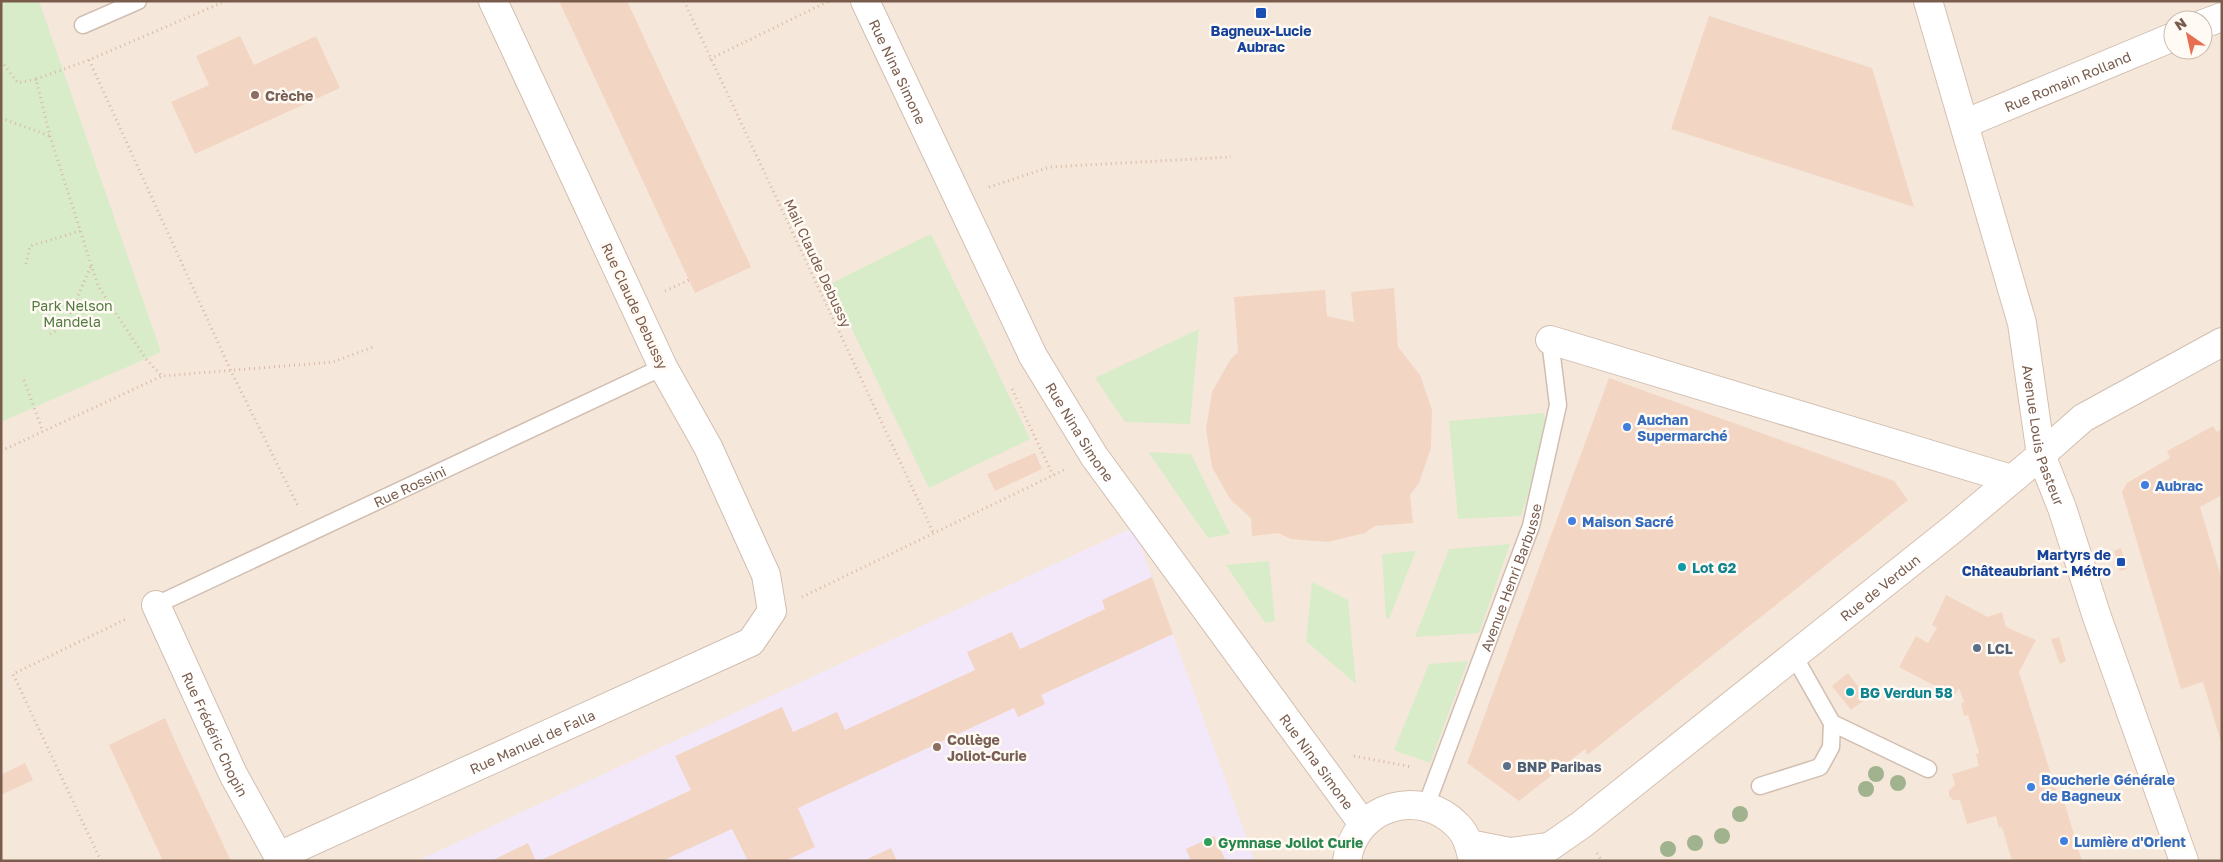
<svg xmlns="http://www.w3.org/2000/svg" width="2223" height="862" font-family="'Golos Text',sans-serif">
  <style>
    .residential { fill: #f5e8da; fill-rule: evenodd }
    .education { fill: #f3e8fa }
    .green { fill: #d8ecc9 }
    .building { fill: #f3d5c3 }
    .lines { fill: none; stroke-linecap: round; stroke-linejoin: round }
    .lane-casing { stroke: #d1beb0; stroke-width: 19 }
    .street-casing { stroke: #d1beb0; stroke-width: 30 }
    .secondary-casing { stroke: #d6c0b0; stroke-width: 30 }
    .path { stroke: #d9b8a5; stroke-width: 3; stroke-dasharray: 1 4; stroke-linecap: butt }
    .lane { stroke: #fff; stroke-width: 16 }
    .street { stroke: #fff; stroke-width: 28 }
    .secondary { stroke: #fff; stroke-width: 28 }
    .tree { fill: #a0b28e }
    .transit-dot { fill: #1a4fb4; stroke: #fffaf3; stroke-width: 2 }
    .education-dot { fill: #8d6e63; stroke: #fffaf3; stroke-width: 2 }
    .shop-dot { fill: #3f7fe0; stroke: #fffaf3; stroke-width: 2 }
    .culture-dot { fill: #0f9aa8; stroke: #fffaf3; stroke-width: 2 }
    .service-dot { fill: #5c6f8a; stroke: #fffaf3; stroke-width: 2 }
    .leisure-dot { fill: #2e9e5b; stroke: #fffaf3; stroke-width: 2 }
    .labels { text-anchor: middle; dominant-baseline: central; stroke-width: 5; stroke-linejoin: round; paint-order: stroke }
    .transit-label { font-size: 14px; font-weight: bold; fill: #164399; stroke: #fffaf3 }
    .street-label { font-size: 14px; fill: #7a5c4d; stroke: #fffaf3 }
    .education-label { font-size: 14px; font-weight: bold; fill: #785e54; stroke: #fffaf3; text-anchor: start }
    .park-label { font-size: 14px; fill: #537a41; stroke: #fffaf3 }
    .shop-label { font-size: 14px; font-weight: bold; fill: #366cbe; stroke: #fffaf3; text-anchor: start }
    .culture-label { font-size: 14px; font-weight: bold; fill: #0d838f; stroke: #fffaf3; text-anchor: start }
    .service-label { font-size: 14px; font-weight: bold; fill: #4e5e75; stroke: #fffaf3; text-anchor: start }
    .leisure-label { font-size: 14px; font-weight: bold; fill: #27864d; stroke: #fffaf3; text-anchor: start }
  </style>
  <rect width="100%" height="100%" fill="#fdf6ec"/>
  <path class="residential" d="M1,1H2222V861H1ZM2173,20H2203V50H2173Z"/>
  <path class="education" d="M1134,527L1255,861H417Z"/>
  <path class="green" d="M1,1H39L161,352L1,422Z
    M931,234L1030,439L929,488L830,284Z
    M1199,329L1190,424L1125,422L1095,378Z
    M1543,413L1549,429L1521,516L1458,519L1449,421Z
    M1148,452L1191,454L1230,534L1208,538Z
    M1510,544L1479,633L1415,637L1449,549Z
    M1416,551L1389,619L1386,618L1382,554Z
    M1269,561L1275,621L1265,623L1226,565Z
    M1312,582L1348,600L1356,684L1306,641Z
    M1468,661L1430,763L1394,750L1429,664Z"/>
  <path class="building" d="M559,1H627L751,267L695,293Z
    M1709,16L1872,68L1914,207L1671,129Z
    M240,36L254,65L316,36L340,88L195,154L171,102L209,85L196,56Z
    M1394,288L1398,347L1420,375L1432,410L1431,448L1419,483L1410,495L1413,523L1375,526L1365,533L1328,542L1291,539L1278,533L1252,536L1251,518L1230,499L1212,467L1206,429L1212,392L1230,360L1238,352L1234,297L1325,290L1327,316L1354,322L1351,292Z
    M1609,378L1894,481L1908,500L1587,755L1585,749L1519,801L1467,763Z
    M2213,426L2217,432L2222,429V495L2200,507L2222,580L2221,742L2203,682L2181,689L2122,492L2127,483L2170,458L2167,451Z
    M1035,453L1042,469L995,491L987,474Z
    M2121,548L2127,569L2120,571L2114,551Z
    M1152,577L1173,634L1041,695L1045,704L1018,717L1014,708L798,808L815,847L785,861H748L732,829L662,861H539L691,790L675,756L782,707L793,732L837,712L845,730L975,670L967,652L1012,632L1020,649L1105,609L1102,600Z
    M1946,595L1988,617L2002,612L2006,627L2036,640L2019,672L2059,800L2063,798L2082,861H2012L2002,827L1999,828L1996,816L1967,824L1960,800H1953L1949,796V790L1955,785L1952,774L1979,766L1976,754L1979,753L1968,715L1964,716L1961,703L1964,702L1959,688L1954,696L1899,667L1916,636L1928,643L1937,628L1932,625Z
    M2059,637L2066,661L2060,664L2051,639Z
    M1848,673L1867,698L1851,710L1832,686Z
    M165,718L178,748L231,861H163L109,745Z
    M25,763L33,780L1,795V775Z
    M1214,836L1226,861H1191L1186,849Z
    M528,843L536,861H491Z
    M891,848L897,861H863Z"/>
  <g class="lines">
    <defs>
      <g id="lane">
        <path d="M83,25L138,1"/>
        <path id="s1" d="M156,605L663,367"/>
        <path d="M1794,656L1832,723L1928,769"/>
        <path d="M1760,786L1820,767L1831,747L1832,723"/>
        <path id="s2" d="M1426,806L1531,526L1558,405L1550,340"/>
      </g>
      <g id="street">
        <path id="s3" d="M865,1L1033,356L1094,456L1363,824"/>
        <path d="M2203,24L2222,17"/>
        <path id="s4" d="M1964,124L2173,37"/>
        <path d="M1550,340L2011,479"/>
        <path d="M2041,455L2083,418L2222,342"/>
        <path id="s5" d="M156,605L233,774L281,861"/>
        <path id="s6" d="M279,856L751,642L772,611L766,575L708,447L663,367L493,1"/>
      </g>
      <g id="secondary">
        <path id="s7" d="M1928,1L2022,323L2041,455L2062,508L2097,617L2184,861"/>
        <path d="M1469,844L1510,852L1547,847"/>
        <path d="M1347,861C1354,806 1420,786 1458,826C1467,835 1470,848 1473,861"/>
        <path id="s8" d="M1529,861L1581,825L1954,528L2041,455"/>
      </g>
    </defs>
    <use href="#lane" class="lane-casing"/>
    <use href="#street" class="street-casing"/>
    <use href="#secondary" class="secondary-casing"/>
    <path class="path" d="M684,1L934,534
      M710,59L829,1
      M89,60L231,371L299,508
      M1,61L18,83L36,79L50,136L98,286L146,359L162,376
      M36,79L89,60L226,1
      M1,118L50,136
      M989,187L1050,167L1231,157
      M26,264L30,246L80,231
      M665,291L689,280
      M50,334L65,325L91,266
      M24,380L43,432
      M1012,389L1053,475
      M1,451L162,376L333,362L373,347
      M802,597L1064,470
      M1354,756L1412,767
      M1597,853L1602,861
      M101,861L13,674L126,619"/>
    <use href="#lane" class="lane"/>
    <use href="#street" class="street"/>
    <use href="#secondary" class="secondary"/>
  </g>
  <g class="tree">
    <circle cx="1876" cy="774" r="8"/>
    <circle cx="1898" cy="783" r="8"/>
    <circle cx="1866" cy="789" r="8"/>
    <circle cx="1740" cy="814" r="8"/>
    <circle cx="1722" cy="836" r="8"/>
    <circle cx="1695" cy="843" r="8"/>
    <circle cx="1668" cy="849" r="8"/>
  </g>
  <g class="transit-dot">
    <rect x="1255" y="7" width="12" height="12" rx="2.5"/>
    <rect x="2116" y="557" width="10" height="10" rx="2.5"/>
  </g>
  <g class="education-dot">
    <circle cx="255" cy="95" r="5"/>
    <circle cx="937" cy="747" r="5"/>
  </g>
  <g class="shop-dot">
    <circle cx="1627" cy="427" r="5"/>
    <circle cx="2145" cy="485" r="5"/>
    <circle cx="1572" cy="521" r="5"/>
    <circle cx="2031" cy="787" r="5"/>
    <circle cx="2064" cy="841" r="5"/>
  </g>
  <g class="culture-dot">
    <circle cx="1682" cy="567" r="5"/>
    <circle cx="1850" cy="692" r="5"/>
  </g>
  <g class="service-dot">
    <circle cx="1977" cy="648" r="5"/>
    <circle cx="1507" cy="766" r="5"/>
  </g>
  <circle class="leisure-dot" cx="1208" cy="842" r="5"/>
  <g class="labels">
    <g class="transit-label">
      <text x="1261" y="30">Bagneux-Lucie<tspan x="1261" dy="16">Aubrac</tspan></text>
      <text x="2111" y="554" text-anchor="end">Martyrs de<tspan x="2111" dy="16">Châteaubriant - Métro</tspan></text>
    </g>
    <g class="street-label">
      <text stroke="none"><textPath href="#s3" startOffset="78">Rue Nina Simone</textPath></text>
      <text stroke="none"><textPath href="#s4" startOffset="112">Rue Romain Rolland</textPath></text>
      <text transform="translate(818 263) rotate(65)">Mail Claude Debussy</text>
      <text transform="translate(635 306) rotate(65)">Rue Claude Debussy</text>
      <text stroke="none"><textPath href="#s3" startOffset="482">Rue Nina Simone</textPath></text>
      <text stroke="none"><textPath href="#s7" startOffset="450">Avenue Louis Pasteur</textPath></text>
      <text stroke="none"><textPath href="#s1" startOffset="280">Rue Rossini</textPath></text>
      <text stroke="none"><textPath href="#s2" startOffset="244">Avenue Henri Barbusse</textPath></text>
      <text stroke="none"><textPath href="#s8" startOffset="445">Rue de Verdun</textPath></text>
      <text stroke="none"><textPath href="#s5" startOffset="142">Rue Frédéric Chopin</textPath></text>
      <text stroke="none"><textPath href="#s6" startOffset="278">Rue Manuel de Falla</textPath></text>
      <text stroke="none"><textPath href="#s3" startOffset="888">Rue Nina Simone</textPath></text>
    </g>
    <g class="education-label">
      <text x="265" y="95">Crèche</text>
      <text x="947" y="739">Collège<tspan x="947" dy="16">Joliot-Curie</tspan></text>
    </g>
    <g class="park-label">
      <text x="72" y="305">Park Nelson<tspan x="72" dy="16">Mandela</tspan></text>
    </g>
    <g class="shop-label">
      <text x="1637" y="419">Auchan<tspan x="1637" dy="16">Supermarché</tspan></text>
      <text x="2155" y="485">Aubrac</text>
      <text x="1582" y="521">Maison Sacré</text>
      <text x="2041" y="779">Boucherie Générale<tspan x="2041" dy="16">de Bagneux</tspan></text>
      <text x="2074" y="841">Lumière d'Orient</text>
    </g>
    <g class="culture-label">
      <text x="1692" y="567">Lot G2</text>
      <text x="1860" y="692">BG Verdun 58</text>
    </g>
    <g class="service-label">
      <text x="1987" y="648">LCL</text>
      <text x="1517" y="766">BNP Paribas</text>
    </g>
    <g class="leisure-label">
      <text x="1218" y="842">Gymnase Joliot Curie</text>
    </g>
  </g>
  <rect width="2223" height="862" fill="none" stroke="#7a5c4d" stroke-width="5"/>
  <g transform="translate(2188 35) rotate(326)"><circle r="24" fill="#fffaf3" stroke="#cabbb1"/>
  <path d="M0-4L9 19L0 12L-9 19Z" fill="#e76f51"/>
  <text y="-8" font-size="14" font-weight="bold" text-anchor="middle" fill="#7a5c4d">N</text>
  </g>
</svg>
